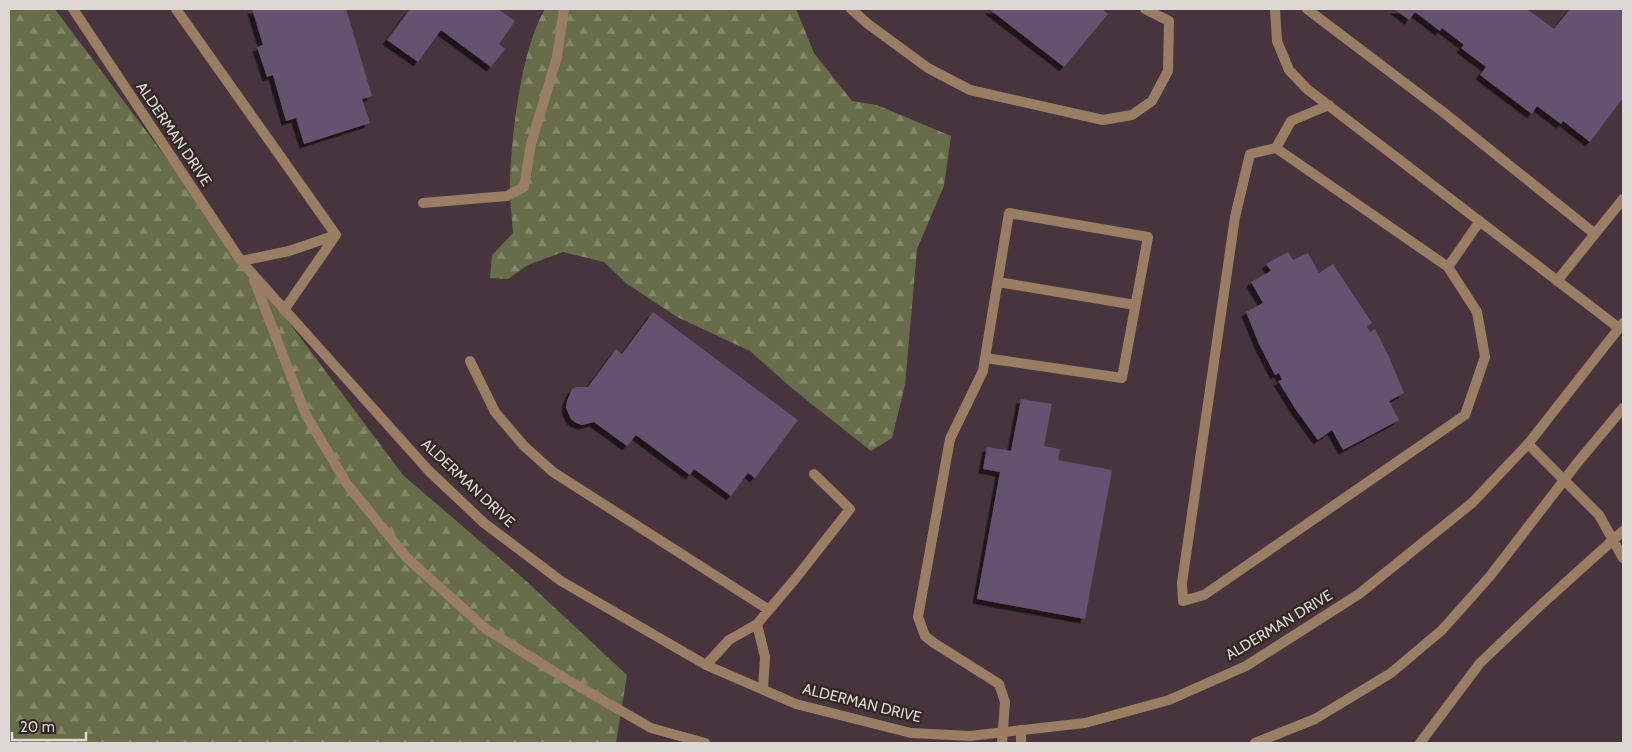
<svg xmlns="http://www.w3.org/2000/svg" width="1632" height="752" font-family="Cabin,sans-serif">
  <style>
    .commercial { fill: #48343c }
    .forest { fill: url(#forest-firs) }
    .building { fill: #65516f; filter: url(#shadow) }
    .lines { fill: none; stroke-linecap: round; stroke-linejoin: round }
    .service { stroke: #997e63; stroke-width: 10 }
    .minor { stroke: #997e63; stroke-width: 10 }
    .labels { text-anchor: middle; dominant-baseline: central; stroke-width: 4.5; stroke-linejoin: round; paint-order: stroke }
    .street-label { font-size: 15px; fill: #ded8d5; stroke: #302722 }
  </style>
  <defs>
    <pattern id="forest-firs" width="22" height="20" patternUnits="userSpaceOnUse" patternTransform="scale(1.25)"><rect width="22" height="20" fill="#666d48"/><path d="M5 1l3.5 6h-7zM16 11l3.5 6h-7z" fill="#83886a"/></pattern>
    <filter id="shadow"><feDropShadow dx="-4.5" dy="4.5" stdDeviation="0" flood-color="#0009"/></filter>
  </defs>
  <rect width="100%" height="100%" fill="#3b312c"/>
  <path class="commercial" d="M55,9H1623V743H616L627,675L525,580L403,475Z"/>
  <path class="forest" d="M9,9H55L403,475L525,580L627,675L616,743H9Z
    M545,9H796L814,53L852,101L877,105L951,136L944,186L917,249L905,385L892,438L871,451L794,390L750,351L677,317L626,283L604,262L563,252L528,265L508,279L490,278L492,255L513,233C512,216 509,197 510,180C512,133 521,49 545,9Z"/>
  <path class="building" d="M252,9H346L372,96L362,99L370,123L304,144L296,118L286,121L273,75L267,77L257,47L263,45Z
    M410,9H498L515,21L499,44L505,49L491,67L441,30L418,62L387,40Z
    M989,9H1102L1108,14L1064,67Z
    M1394,9H1527L1554,29L1570,9H1623V98L1590,142L1563,121L1561,124L1537,106L1532,114L1480,75L1486,67L1461,48L1464,45L1442,28L1440,31L1415,12L1409,20Z
    M1288,252L1293,260L1308,253L1319,273L1333,264L1372,323L1367,326L1370,332L1375,329L1389,357L1404,393L1389,401L1399,420L1343,450L1332,430L1318,440L1296,410L1278,381L1282,380L1279,373L1275,375L1259,344L1246,312L1263,303L1251,282L1271,271L1266,264Z
    M653,312L798,420L755,478L748,473L731,496L694,469L690,475L636,435L627,446L594,422L582,425L576,423L571,419L566,408L567,401L572,389L576,387H588L616,349L622,354Z
    M1021,399L1052,404L1044,446L1060,449L1058,460L1112,470L1085,619L977,599L1000,472L983,469L987,447L1011,451Z"/>
  <g class="lines">
    <path class="service" d="M176,9L336,235
      M851,9L868,24L928,68L970,90L1103,120L1132,115L1152,101L1168,71L1169,21L1145,9
      M1275,9L1277,41L1289,70L1307,89L1619,328
      M1307,9L1443,112L1595,234
      M1329,105L1291,121L1276,148L1448,267
      M1276,148L1250,154L1235,217L1182,583L1183,601L1204,595L1465,415L1485,357L1477,312L1448,267L1480,221
      M423,203L507,196L524,187L531,144L557,57L564,9
      M241,261L289,251L336,235
      M1557,281L1623,199
      M998,282L1135,305
      M284,310L336,235
      M985,358L1122,378L1148,237L1009,213L986,352L983,371L950,439L918,617L925,636L934,643L999,684L1005,702L1002,743
      M470,361L495,412L524,446L553,472L769,610
      M1528,444L1599,515L1623,558
      M757,624L765,657L763,689
      M706,665L729,640L757,624L796,578L850,509L814,474
      M1021,743V730
      M1420,743L1480,663L1542,604L1623,531"/>
    <path class="minor" d="M73,9L241,261L429,471L484,523L561,581L706,665L796,704L911,733L970,736L1085,723L1169,700L1246,666L1359,594L1472,503L1528,444L1623,323
      M254,280L306,415L347,484L407,558L486,629L566,679L651,728L705,743
      M1255,743L1315,719L1391,673L1442,630L1491,575L1578,462L1623,408"/>
  </g>
  <g class="labels">
    <g class="street-label">
      <text transform="translate(174 134) rotate(56)">ALDERMAN DRIVE</text>
      <text transform="translate(468 483) rotate(43)">ALDERMAN DRIVE</text>
      <text transform="translate(1279 625) rotate(-31)">ALDERMAN DRIVE</text>
      <text transform="translate(862 703) rotate(14)">ALDERMAN DRIVE</text>
    </g>
  </g>
  <rect width="1632" height="752" fill="none" stroke="#ded8d5" stroke-width="20"/>
  <path d="M12 732v8h74v-8" fill="none" stroke="#ded8d5" stroke-width="2.5"/>
  <text x="20" y="732" font-size="15" fill="#ded8d5" stroke="#302722" stroke-width="4" paint-order="stroke">20 m</text>
</svg>
